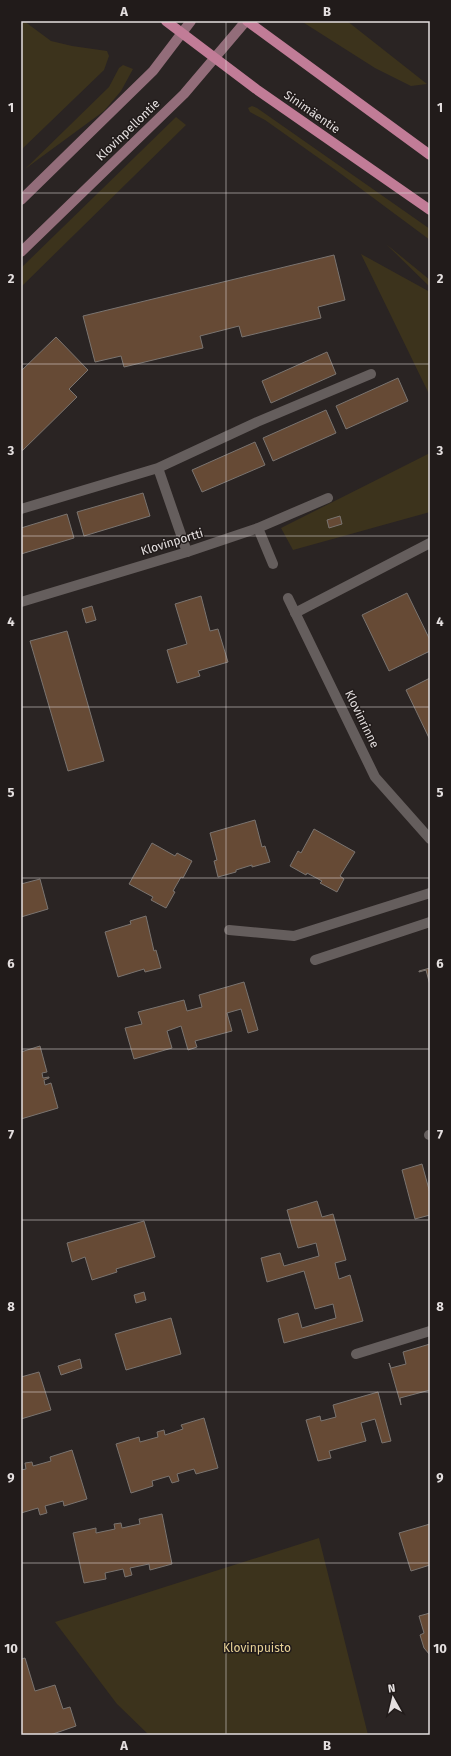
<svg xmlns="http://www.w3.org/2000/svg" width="451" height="1756" font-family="'Fira Sans',sans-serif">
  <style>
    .green { fill: #3c331c }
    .building { fill: #664a35; stroke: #7a7470 }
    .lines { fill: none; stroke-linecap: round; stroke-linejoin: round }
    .service { stroke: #655e5d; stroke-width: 10 }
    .minor { stroke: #655e5d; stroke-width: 10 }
    .secondary { stroke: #936d7a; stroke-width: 10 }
    .primary { stroke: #c17c97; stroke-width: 10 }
    .grid { fill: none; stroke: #e5e0e0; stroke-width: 1; stroke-opacity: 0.55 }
    .labels { text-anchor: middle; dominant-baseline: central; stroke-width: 3; stroke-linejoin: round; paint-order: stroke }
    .street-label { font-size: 12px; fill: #e5e0e0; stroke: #211b1a }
    .park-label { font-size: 12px; fill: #e8d296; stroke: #211b1a }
    .neatline { fill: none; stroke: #e5e0e0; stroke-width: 1.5 }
    .grid-label { font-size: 13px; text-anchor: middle; font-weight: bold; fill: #e5e0e0 }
  </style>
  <rect width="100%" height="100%" fill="#2a2423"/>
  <path class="green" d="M21,21H24L51,41L72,46L107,51L109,56L104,70L21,150Z
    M301,21H347L427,84L411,86L375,68Z
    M123,65L133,69L121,91L104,111L25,169L109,87L119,68Z
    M252,106L257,108L430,229V240L337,171L265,120L250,112L248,108Z
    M176,117L186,125L21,287V268Z
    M386,244L430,280V287Z
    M361,254L430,292V396Z
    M430,453V512L293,550L281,528Z
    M319,1538L368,1735H149L117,1704L55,1622Z"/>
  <path class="building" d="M334,255L345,300L318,307L321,318L242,337L239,326L200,336L203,348L124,367L121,356L95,362L83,316Z
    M56,337L88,370L69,389L77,397L21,452V371Z
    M327,352L336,374L271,403L262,381Z
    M398,378L408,401L346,429L336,406Z
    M326,410L336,433L273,461L263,438Z
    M255,442L265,465L202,492L192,470Z
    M143,493L150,516L84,536L77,512Z
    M67,514L74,538L21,554V528Z
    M340,516L342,524L329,528L327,520Z
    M407,593L430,640V651L389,671L362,615Z
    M201,596L210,631L218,629L228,662L198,671L200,676L177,683L167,650L187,644L175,604Z
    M92,606L96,620L86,623L82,609Z
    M67,631L104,761L68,771L30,641Z
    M430,678V740L406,690Z
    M255,820L262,847L265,846L270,862L252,867V865L236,870V872L218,877L214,861L217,860L210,833Z
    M314,829L355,852L340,876L344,879L337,892L320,883L322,881L307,873L306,875L290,866L298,851L301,853Z
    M152,843L175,856L177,853L192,861L183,878L181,877L173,891L175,892L166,908L151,900L153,897L129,884Z
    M40,879L48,909L21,917V884Z
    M146,916L154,951L156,950L161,968L145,972L144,969L118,977L105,932L131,924L130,921Z
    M430,968V985L426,970L419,972V971Z
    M244,982L258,1030L248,1033L241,1009L227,1013L232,1031L195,1041L197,1047L188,1050L181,1026L167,1031L172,1048L134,1059L125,1028L142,1024L138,1012L184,1000L187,1011L202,1007L199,995Z
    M40,1046L47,1072L42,1073L43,1078L49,1077V1078L44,1080L45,1085L51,1083L58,1108L21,1119V1052Z
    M422,1164L430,1193V1215L415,1219L402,1170Z
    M317,1201L322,1217L333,1214L346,1260L335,1263L339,1279L350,1275L363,1321L284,1343L278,1319L298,1313L302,1328L336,1318L333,1304L315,1309L304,1271L267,1282L261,1258L280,1253L284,1266L319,1256L316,1243L298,1248L287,1210Z
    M144,1221L155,1257L116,1269L117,1272L92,1280L85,1257L72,1262L67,1243Z
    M144,1292L146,1300L136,1303L134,1295Z
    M171,1318L181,1354L126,1370L115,1334Z
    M430,1344V1390L400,1398L401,1405L389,1363L391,1368L406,1364L403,1352Z
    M80,1359L82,1368L61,1375L58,1366Z
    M39,1372L51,1410L21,1419V1377Z
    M378,1392L391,1441L382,1443L375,1419L361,1423L366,1441L329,1451L331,1458L318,1461L306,1420L320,1416L321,1421L336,1417L333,1405Z
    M204,1418L218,1468L196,1474L194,1469L177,1474L179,1481L172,1483L169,1476L152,1481L153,1486L131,1493L116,1444L139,1437L140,1442L158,1437L157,1432L164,1430L165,1435L183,1429L181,1425Z
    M72,1450L87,1499L64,1506L63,1501L45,1506L47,1513L40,1515L38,1508L21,1513V1470L26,1469L25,1463L32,1462L33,1466L51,1461L50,1457Z
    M162,1514L172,1564L150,1570L149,1564L130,1568L132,1575L125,1577L123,1569L105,1573L106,1579L84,1583L73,1533L96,1528V1533L115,1529L114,1524L121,1523L122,1528L140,1524L139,1519Z
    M430,1524V1565L411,1571L399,1533Z
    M430,1613V1655L424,1648L420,1635L424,1633L419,1616Z
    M25,1658L35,1691L55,1685L63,1709L70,1707L76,1726L50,1735H21V1659Z"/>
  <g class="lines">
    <path class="service" d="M21,509L158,468
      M187,552L158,468L257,422L371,374
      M295,613L430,543
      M229,930L294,936L430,893
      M315,960L430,922
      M429,1135H430
      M356,1354L430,1331"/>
    <path class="minor" d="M258,528L273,564
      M288,598L375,777L430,839
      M21,602L187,552L258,528L328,498"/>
    <path class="secondary" d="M21,200L153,71L191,21
      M21,252L184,94L246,21"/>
    <path class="primary" d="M166,21L256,89L430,210
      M247,21L430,155"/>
  </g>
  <path class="grid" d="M226,21V1735M21,193H430M21,364H430M21,536H430M21,707H430M21,878H430M21,1049H430M21,1220H430M21,1392H430M21,1563H430"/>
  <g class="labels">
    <g class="street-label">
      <text transform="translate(312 112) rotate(35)">Sinimäentie</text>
      <text transform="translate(128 130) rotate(-44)">Klovinpellontie</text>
      <text transform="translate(172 542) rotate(-17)">Klovinportti</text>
      <text transform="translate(362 719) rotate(64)">Klovinrinne</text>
    </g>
    <g class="park-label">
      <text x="257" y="1648">Klovinpuisto</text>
    </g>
  </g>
  <rect width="451" height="1756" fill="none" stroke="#211b1a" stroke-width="44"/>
  <g transform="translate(393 1698) rotate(352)" stroke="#211b1a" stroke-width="3" paint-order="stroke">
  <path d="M0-3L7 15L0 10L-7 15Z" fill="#e5e0e0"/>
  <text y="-6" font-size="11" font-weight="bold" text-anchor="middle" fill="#e5e0e0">N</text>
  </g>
  <rect x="22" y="22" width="407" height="1712" class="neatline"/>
  <g class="grid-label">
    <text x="124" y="16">A</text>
    <text x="327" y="16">B</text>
    <text x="11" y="112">1</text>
    <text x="440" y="112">1</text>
    <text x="11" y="283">2</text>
    <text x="440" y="283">2</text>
    <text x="11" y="455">3</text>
    <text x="440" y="455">3</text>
    <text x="11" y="626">4</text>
    <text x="440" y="626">4</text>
    <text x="11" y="797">5</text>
    <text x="440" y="797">5</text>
    <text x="11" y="968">6</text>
    <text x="440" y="968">6</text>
    <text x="11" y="1139">7</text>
    <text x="440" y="1139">7</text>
    <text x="11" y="1311">8</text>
    <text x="440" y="1311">8</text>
    <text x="11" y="1482">9</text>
    <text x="440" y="1482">9</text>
    <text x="11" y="1653">10</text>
    <text x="440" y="1653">10</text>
    <text x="124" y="1750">A</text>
    <text x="327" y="1750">B</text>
  </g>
</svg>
